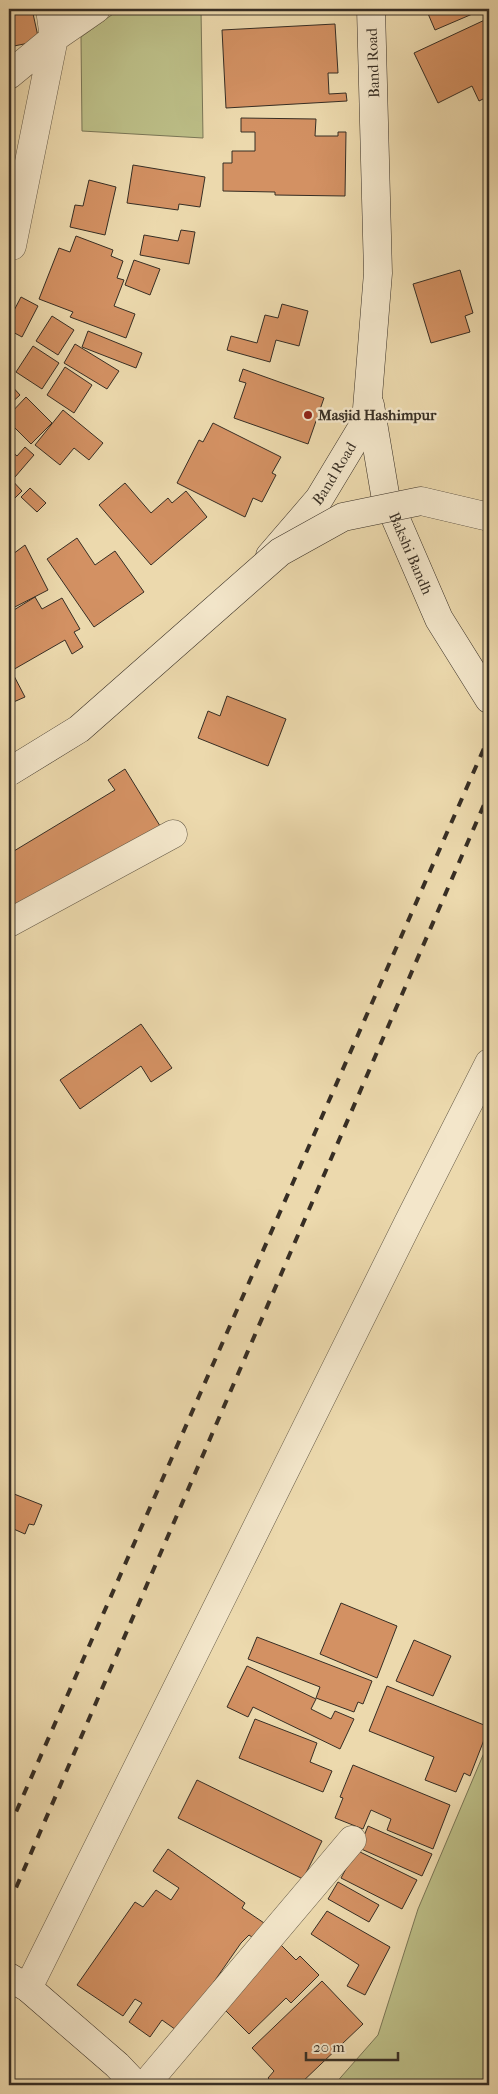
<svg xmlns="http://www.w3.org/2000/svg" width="498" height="2094" font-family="'IM FELL French Canon',serif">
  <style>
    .green { fill: #bcbe87; stroke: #7a7656 }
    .building { fill: #d39163; stroke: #372e24 }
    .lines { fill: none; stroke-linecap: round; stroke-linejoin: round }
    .street-casing { stroke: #645946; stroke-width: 29 }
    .secondary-casing { stroke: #372e24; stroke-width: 29 }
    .street { stroke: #f3e6ca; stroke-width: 28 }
    .secondary { stroke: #f3e6ca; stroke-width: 28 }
    .rail { stroke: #372e24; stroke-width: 4; stroke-dasharray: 9 9; stroke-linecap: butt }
    .secondary-bridge-casing { stroke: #372e24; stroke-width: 29; stroke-linecap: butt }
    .secondary-bridge { stroke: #f3e6ca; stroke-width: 28 }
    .poi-dot { fill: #8f2418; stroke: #f3e6ca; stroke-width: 2 }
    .labels { text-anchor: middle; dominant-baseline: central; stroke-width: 5; stroke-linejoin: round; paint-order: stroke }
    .street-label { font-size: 15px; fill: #372e24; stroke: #f3e6ca }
    .poi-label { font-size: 15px; font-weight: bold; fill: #372e24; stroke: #f3e6ca; text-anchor: start }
  </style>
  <rect width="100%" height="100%" fill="#ecd9ad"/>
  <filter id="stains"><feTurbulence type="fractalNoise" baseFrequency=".004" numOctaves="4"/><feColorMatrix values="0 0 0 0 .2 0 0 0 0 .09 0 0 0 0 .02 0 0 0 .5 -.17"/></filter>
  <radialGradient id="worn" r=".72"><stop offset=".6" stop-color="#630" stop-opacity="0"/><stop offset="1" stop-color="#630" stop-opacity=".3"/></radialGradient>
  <path class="green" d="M120,9H201L203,138L82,131L81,37Z
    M489,1741V2085H334L378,2035L418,1909Z"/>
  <path class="building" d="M9,9H32L39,41L9,47Z
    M426,9H484L435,30Z
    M489,18V96L479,101L472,86L438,103L414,53Z
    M335,24L338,73H328L329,94L346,93L347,101L226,108L222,30Z
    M241,118L316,119L315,136H338V132H346L345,196L275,195V192L223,191V163H232V151H255V132H241Z
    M133,165L205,177L200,207L179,204L178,210L127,203Z
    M89,180L116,187L105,235L70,227L75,205L83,206Z
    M181,230L195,232L189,264L140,255L144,235L178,241Z
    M76,236L113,250L111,256L123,261L117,278L124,280L114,306L135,314L126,338L70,317L73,312L39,299L59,248L70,252Z
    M134,260L160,269L150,295L125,285Z
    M460,270L473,313L465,316L470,332L431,343L413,284Z
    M21,297L38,306L22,337L9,330V320Z
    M282,304L308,311L299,346L276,340L270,362L227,350L231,336L257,343L265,315L278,318Z
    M52,316L74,330L58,355L36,341Z
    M88,331L142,353L136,368L82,347Z
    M75,344L119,371L107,389L64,363Z
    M33,346L59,363L42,389L16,372Z
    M65,367L92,385L74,413L47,395Z
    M243,369L324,398L308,444L234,418L246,383L239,381Z
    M9,383L20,395L9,405Z
    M26,397L52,423L31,444L15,428L9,434V415Z
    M63,410L103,443L89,460L74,448L60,465L35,445Z
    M213,423L281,457L272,473L276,475L262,502L253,498L245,517L177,483L199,440L203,442Z
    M25,447L34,455L15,477L9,472V449L17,456Z
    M9,477L22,491L9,504Z
    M125,483L151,513L168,498L172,503L186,491L207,517L151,565L99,505Z
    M30,488L46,503L37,512L21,497Z
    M77,538L95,565L115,551L144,592L94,627L47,559Z
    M25,545L48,590L9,610V557Z
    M35,597L42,609L62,598L80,629L74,632L83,647L72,654L65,640L11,671L9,667V613Z
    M13,674L25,697L9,704V676Z
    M227,696L286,719L268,766L198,738L208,711L220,716Z
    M125,769L165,834L9,929V854L115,790L108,780Z
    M141,1024L172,1068L151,1082L141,1066L80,1109L60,1080Z
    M9,1492L42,1505L34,1525L29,1524L25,1534L9,1527Z
    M341,1603L397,1626L377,1678L320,1654Z
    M257,1637L372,1681L363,1704L358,1702L354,1712L316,1698L320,1687L248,1659Z
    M414,1640L451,1656L433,1696L396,1681Z
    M247,1666L316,1699L311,1709L331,1719L335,1711L354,1719L340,1749L253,1707L248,1717L227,1707Z
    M387,1686L489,1727L470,1776L464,1773L456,1792L425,1780L434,1757L369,1731Z
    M255,1719L317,1743L310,1762L332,1771L323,1792L239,1758Z
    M353,1765L450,1805L433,1849L387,1830L391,1819L371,1810L363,1829L335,1818L343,1798L340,1797Z
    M197,1780L322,1841L303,1879L178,1818Z
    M368,1826L432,1854L422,1876L359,1848Z
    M168,1849L245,1903L242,1908L267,1925L256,1940L249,1935L241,1943L179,2032L162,2020L150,2037L129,2022L142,2003L135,1999L123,2016L77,1985L135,1902L143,1907L156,1890L171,1900L179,1888L153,1871Z
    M356,1850L417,1880L402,1909L341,1878Z
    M338,1882L379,1905L369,1922L328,1899Z
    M327,1911L390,1947L365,1995L347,1986L359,1965L311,1934Z
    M280,1944L296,1960L300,1956L319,1975L291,2003L286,1998L249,2034L219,2004Z
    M322,1981L363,2024L299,2085H275L268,2078L274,2071L252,2048Z"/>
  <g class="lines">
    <defs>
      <path id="street" d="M9,75L54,38L50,9
        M12,246L54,38L96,9
        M9,923L173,834
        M28,1988L409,1221L489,1063
        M145,2085L352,1840"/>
      <g id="secondary">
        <path id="s1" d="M370,405L385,494L439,619L489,699"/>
        <path id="s2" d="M270,556L319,499L366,421L378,273L371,9"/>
        <path d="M9,1977L28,1988L117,2065L136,2085"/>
      </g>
    </defs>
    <use href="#street" class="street-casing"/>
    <use href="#secondary" class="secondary-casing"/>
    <use href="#street" class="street"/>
    <use href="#secondary" class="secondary"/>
    <path class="rail" d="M9,1828L489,737
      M9,1904L489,793"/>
    <defs>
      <path id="secondary-bridge" d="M9,772L79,729L280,552L343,517L421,501L489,517"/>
    </defs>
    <use href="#secondary-bridge" class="secondary-bridge-casing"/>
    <use href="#secondary-bridge" class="secondary-bridge"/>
  </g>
  <circle class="poi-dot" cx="308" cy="415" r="5"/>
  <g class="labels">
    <g class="street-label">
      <text transform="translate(373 63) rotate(-92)">Band Road</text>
      <text stroke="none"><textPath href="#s2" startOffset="105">Band Road</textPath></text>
      <text stroke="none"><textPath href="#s1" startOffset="155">Bakshi Bandh</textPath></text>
    </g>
    <g class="poi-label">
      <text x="318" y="415">Masjid Hashimpur</text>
    </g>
  </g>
  <rect width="498" height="2094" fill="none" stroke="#ecd9ad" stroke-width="30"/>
  <rect x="10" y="10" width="478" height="2074" fill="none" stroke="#372e24" stroke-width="2.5"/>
  <rect x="15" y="15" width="468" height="2064" fill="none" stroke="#372e24"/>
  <path d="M306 2052v8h92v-8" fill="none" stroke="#372e24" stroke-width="2.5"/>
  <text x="313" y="2052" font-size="15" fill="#372e24" stroke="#f3e6ca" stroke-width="4" paint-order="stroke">20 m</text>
  <rect width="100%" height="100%" filter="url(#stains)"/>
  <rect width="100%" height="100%" fill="url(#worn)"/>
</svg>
